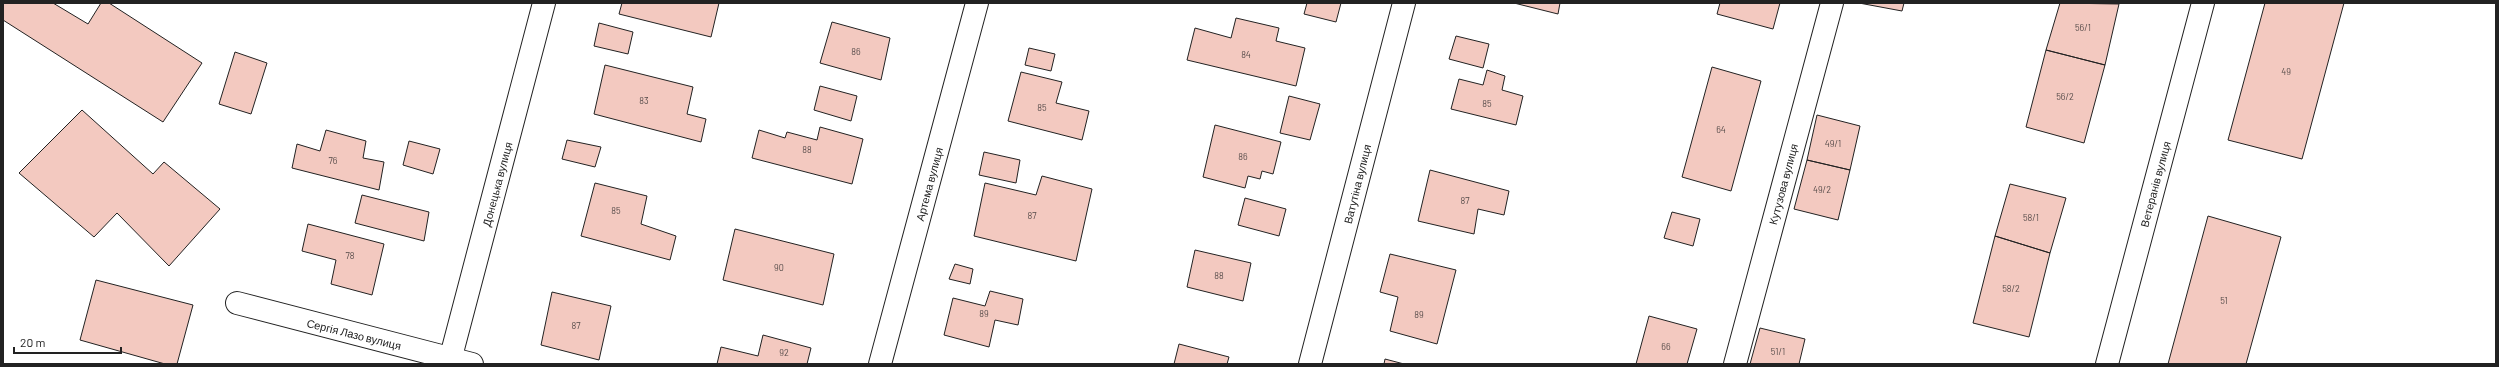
<svg xmlns="http://www.w3.org/2000/svg" width="2499" height="367" font-family="Barlow,sans-serif">
  <style>
    .building { fill: #f3c9c0; stroke: #222 }
    .lines { fill: none; stroke-linecap: round; stroke-linejoin: round }
    .street-casing { stroke: #222; stroke-width: 24 }
    .street { stroke: #fff; stroke-width: 22 }
    .labels { text-anchor: middle; dominant-baseline: central; stroke-width: 3; stroke-linejoin: round; paint-order: stroke }
    .number-label { font-size: 9px; fill: #564c4a }
    .street-label { font-size: 11px; fill: #222; stroke: #fff }
  </style>
  <rect width="100%" height="100%" fill="#fff"/>
  <path class="building" d="M3,3H53L88,24L101,3H109L202,63L163,122L3,20Z
    M622,3H719L711,37L619,14Z
    M1307,3H1341L1336,22L1304,14Z
    M1514,3H1560L1558,14Z
    M1720,3H1780L1773,29L1717,14Z
    M1859,3H1904L1902,11Z
    M2060,3L2119,4L2105,65L2046,50Z
    M2265,3H2344L2302,159L2228,140Z
    M1236,18L1279,28L1276,41L1305,48L1296,86L1187,60L1195,28L1231,38Z
    M832,22L890,38L881,80L820,63Z
    M599,23L633,32L628,54L594,46Z
    M1456,36L1489,44L1483,68L1449,59Z
    M1029,48L1055,54L1051,71L1025,65Z
    M2046,50L2105,65L2084,143L2026,127Z
    M235,52L267,63L251,114L219,104Z
    M605,65L693,87L687,114L706,119L701,142L594,114Z
    M1712,67L1761,81L1731,191L1682,177Z
    M1487,70L1505,76L1502,90L1523,96L1516,125L1451,109L1459,79L1483,85Z
    M1021,72L1062,82L1056,103L1089,111L1082,140L1008,121Z
    M820,86L857,96L851,121L814,110Z
    M1289,96L1320,104L1310,140L1280,133Z
    M82,110L153,174L164,162L220,209L169,266L117,213L94,237L19,173Z
    M1817,115L1860,126L1850,170L1807,160Z
    M1215,125L1281,142L1273,174L1262,171L1260,179L1248,176L1245,188L1203,177Z
    M820,127L863,139L852,184L752,158L759,130L785,138L787,132L817,140Z
    M326,130L366,141L363,158L384,162L379,190L292,168L297,144L320,151Z
    M567,140L601,147L595,167L562,159Z
    M409,141L440,149L433,174L403,165Z
    M984,152L1020,160L1016,183L979,175Z
    M1807,160L1850,170L1838,220L1794,209Z
    M1430,170L1509,191L1504,215L1478,209L1474,234L1418,221Z
    M1042,176L1092,189L1076,261L974,236L985,183L1036,195Z
    M595,183L647,196L641,224L676,236L670,260L581,236Z
    M2010,184L2066,198L2050,253L1995,236Z
    M362,195L429,212L424,241L355,223Z
    M1245,198L1286,209L1279,236L1238,225Z
    M1672,212L1700,219L1693,246L1664,238Z
    M2208,216L2281,237L2246,364H2168Z
    M308,224L384,244L372,295L331,284L336,260L302,251Z
    M735,229L834,254L823,305L723,280Z
    M1995,236L2050,253L2029,337L1973,323Z
    M1195,250L1251,263L1243,301L1187,287Z
    M1390,254L1456,270L1437,344L1390,331L1398,297L1380,292Z
    M955,264L973,269L970,284L949,279Z
    M96,280L193,305L177,364H165L80,340Z
    M990,291L1023,299L1018,325L995,320L989,347L944,335L953,298L985,306Z
    M552,292L611,306L599,360L541,345Z
    M1649,316L1697,329L1687,364H1636Z
    M1760,328L1805,339L1799,364H1750Z
    M763,335L811,348L807,364H717L721,347L758,356Z
    M1179,344L1229,357L1227,364H1174Z
    M1385,359L1404,364H1384Z"/>
  <g class="lines">
    <defs>
      <path id="street" d="M237,303L472,364
        M449,364L544,3
        M880,364L977,3
        M1310,364L1404,3
        M1735,364L1832,3
        M2107,364L2203,3"/>
    </defs>
    <use href="#street" class="street-casing"/>
    <use href="#street" class="street"/>
  </g>
  <g class="labels">
    <g class="number-label">
      <text x="2083" y="27">56/1</text>
      <text x="856" y="51">86</text>
      <text x="1246" y="54">84</text>
      <text x="2286" y="71">49</text>
      <text x="2065" y="96">56/2</text>
      <text x="644" y="100">83</text>
      <text x="1487" y="103">85</text>
      <text x="1042" y="107">85</text>
      <text x="1721" y="129">64</text>
      <text x="1833" y="143">49/1</text>
      <text x="807" y="149">88</text>
      <text x="1243" y="156">86</text>
      <text x="333" y="160">76</text>
      <text x="1822" y="189">49/2</text>
      <text x="1465" y="200">87</text>
      <text x="616" y="210">85</text>
      <text x="1032" y="215">87</text>
      <text x="2031" y="217">58/1</text>
      <text x="350" y="255">78</text>
      <text x="779" y="267">90</text>
      <text x="1219" y="275">88</text>
      <text x="2011" y="288">58/2</text>
      <text x="2224" y="300">51</text>
      <text x="984" y="313">89</text>
      <text x="1419" y="314">89</text>
      <text x="576" y="325">87</text>
      <text x="1666" y="346">66</text>
      <text x="1778" y="351">51/1</text>
      <text x="784" y="352">92</text>
    </g>
    <g class="street-label">
      <text transform="translate(497 184) rotate(-75)">Донецька вулиця</text>
      <text transform="translate(929 184) rotate(-75)">Артема вулиця</text>
      <text transform="translate(1357 184) rotate(-76)">Ватутіна вулиця</text>
      <text transform="translate(1783 184) rotate(-75)">Кутузова вулиця</text>
      <text transform="translate(2155 184) rotate(-75)">Ветеранів вулиця</text>
      <text transform="translate(354 334) rotate(14)">Сергія Лазо вулиця</text>
    </g>
  </g>
  <rect width="2499" height="367" fill="none" stroke="#222222" stroke-width="8"/>
  <path d="M14 347v6h107v-6" fill="none" stroke="#222222" stroke-width="2"/>
  <text x="20" y="347" font-size="12" fill="#222222" stroke="#ffffff" stroke-width="3" paint-order="stroke">20 m</text>
</svg>
